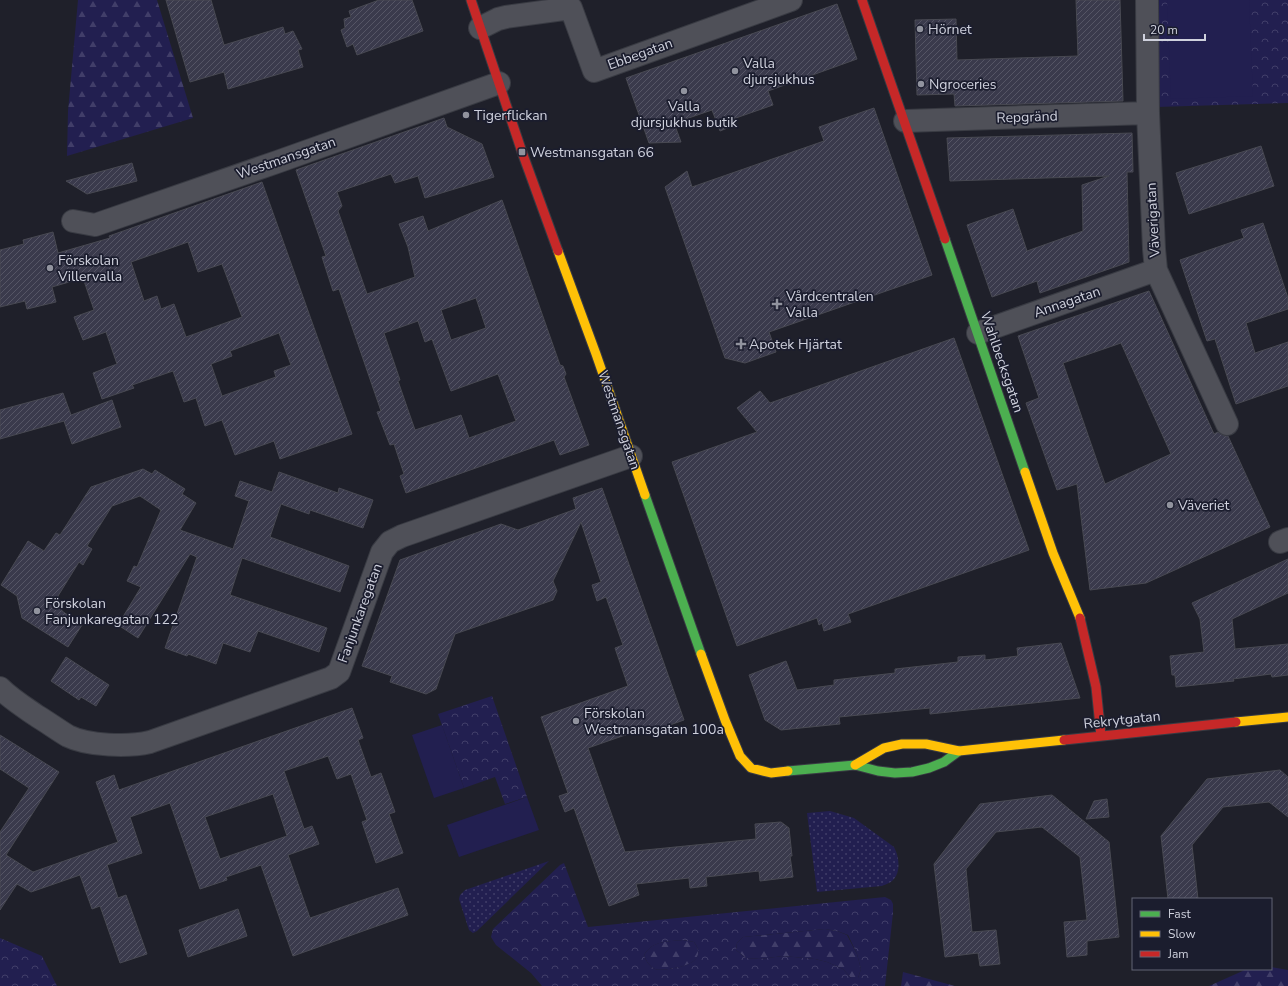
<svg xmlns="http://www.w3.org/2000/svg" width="1288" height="986" font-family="'Nunito Sans',sans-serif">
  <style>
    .grass { fill: url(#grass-dots) }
    .forest { fill: url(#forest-firs) }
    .park { fill: url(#park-crowns); fill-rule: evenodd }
    .pitch { fill: #221f50 }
    .building { fill: url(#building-hatch); stroke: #484952; fill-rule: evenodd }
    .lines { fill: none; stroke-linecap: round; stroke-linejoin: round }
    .street-casing { stroke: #393b43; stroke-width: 24 }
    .fast-casing { stroke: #393b43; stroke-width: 11 }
    .slow-casing { stroke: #393b43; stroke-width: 11 }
    .jam-casing { stroke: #393b43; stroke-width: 11 }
    .street { stroke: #4f5058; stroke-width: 22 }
    .fast { stroke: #4caf50; stroke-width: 9 }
    .slow { stroke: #ffc107; stroke-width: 9 }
    .jam { stroke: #c62828; stroke-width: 9 }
    .poi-dot { fill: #91939e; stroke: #1b1d2e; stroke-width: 1.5 }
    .labels { text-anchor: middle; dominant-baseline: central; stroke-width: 3.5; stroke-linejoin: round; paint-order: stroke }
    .poi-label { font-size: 14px; fill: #cfd1dd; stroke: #1b1d2e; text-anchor: start }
    .street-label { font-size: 14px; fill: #cfd1dd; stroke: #1b1d2e }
  </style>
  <defs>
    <pattern id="grass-dots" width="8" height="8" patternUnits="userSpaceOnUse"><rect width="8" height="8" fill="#221f50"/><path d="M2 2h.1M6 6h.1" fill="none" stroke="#413e69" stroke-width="1.8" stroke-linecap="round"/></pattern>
    <pattern id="forest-firs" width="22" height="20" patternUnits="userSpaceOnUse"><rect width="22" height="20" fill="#221f50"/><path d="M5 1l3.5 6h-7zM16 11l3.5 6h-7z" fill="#413e69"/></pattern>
    <pattern id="park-crowns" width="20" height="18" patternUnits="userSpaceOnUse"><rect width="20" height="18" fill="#221f50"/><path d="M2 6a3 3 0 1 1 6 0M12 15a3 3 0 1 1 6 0" fill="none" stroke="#413e69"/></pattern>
    <pattern id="building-hatch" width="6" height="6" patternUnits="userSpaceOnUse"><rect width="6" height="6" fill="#3a3a4c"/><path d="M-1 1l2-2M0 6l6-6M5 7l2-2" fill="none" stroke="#555565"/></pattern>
  </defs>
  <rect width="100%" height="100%" fill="#1f202a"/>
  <path class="grass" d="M830,811L854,818L894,847C899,856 901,871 894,879C891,883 886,884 882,886L817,892L807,813Z
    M549,861L477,931L473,933L469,930L459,899L460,895L465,890Z"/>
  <path class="forest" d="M78,0H157L193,118L67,156L68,111Z
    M825,929L837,931L847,935L857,954L861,969L858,978H851L843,969L827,962L815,959L783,956L761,959L746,958L736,950L737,943L743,937Z
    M683,940L694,942C707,959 688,966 674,968C669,969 660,971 655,969C649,966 646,961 644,955C653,940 667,942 683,940Z
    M1271,967L1288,970V986H1209L1247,969H1271Z
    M903,972L955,986H901Z"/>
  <path class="park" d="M1152,0H1288V103L1156,107Z
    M492,696L527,797L505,804L495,777L464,788L438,714Z
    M564,863L588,927L885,897L891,900L893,904V913L885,986H542L531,973L496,945L491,937L493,929L560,865ZM825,929L837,931L848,935L857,954L861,969L858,978H851L843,969L827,962L815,959L783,956L761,959L746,958L736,950L737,943L743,937ZM683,940L694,942C707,959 687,966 674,968C668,969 660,971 655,969C649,966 646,961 644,955C653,940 668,942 683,940Z
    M0,938L42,956L57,986H0Z"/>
  <path class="pitch" d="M1167,0H1249L1253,96L1171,99Z
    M442,725L464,788L434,798L412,735Z
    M527,797L539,830L459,857L447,825Z"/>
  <path class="building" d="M166,0H211L224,45L283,27L285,34L293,31L302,49L298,50L303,67L228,89L224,72L190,82Z
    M379,0H412L423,31L357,55L353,44L347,47L341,30L345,28L344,19L351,17L349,11Z
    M1076,0H1120L1123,101L955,106L954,94L917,95L915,20L956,19L957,60L1078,56Z
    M837,4L857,59L768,91L773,105L733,119L735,125L720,131L712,110L674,123L681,142L649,143L626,78Z
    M874,108L932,275L769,332L776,352L745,363L725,358L665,187L687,171L692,187L824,141L819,127Z
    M444,118L447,127L482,144L494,177L425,198L418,176L395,183L391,174L337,192L342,206L338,211L367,294L415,277L408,247L399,224L423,216L428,231L502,200L560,365L563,366L566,374L564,377L589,445L560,455L554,440L406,493L400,476L404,474L394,444L390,445L377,412L381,411L339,289L333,291L322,257L326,256L296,170ZM476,298L486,328L451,340L441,310ZM418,321L425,342L432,339L451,391L498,374L516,421L469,438L461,415L415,430L398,381L400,380L384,333Z
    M1132,133L1133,172H1127L1129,262L1040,293L1037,281L992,297L967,225L1013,209L1027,251L1083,231L1082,185L1109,176L950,181L947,138Z
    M1261,146L1274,186L1189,214L1176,173Z
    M132,163L137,181L87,194L66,181Z
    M262,182L352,434L280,459L274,441L235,455L222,420L205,426L196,398L184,402L173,371L132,385L134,388L102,399L93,373L117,364L106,332L83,340L74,317L94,310L83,278L52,287L56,302L27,309L25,301L0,307V250L24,244L23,240L53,232L58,253L110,238L109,236ZM188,242L198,272L222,264L242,317L186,337L174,304L161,309L157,296L144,301L131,262ZM279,333L291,365L274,371L276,377L222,396L211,364L232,356L230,351Z
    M1263,223L1288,298V309L1246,323L1255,353L1288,342V386L1236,404L1215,339L1207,341L1180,260L1244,238L1241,230Z
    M1149,291L1214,434L1218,432L1225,436H1228L1270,527L1146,583L1090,590L1077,484L1057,490L1026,403L1039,398L1018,336ZM1121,343L1171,454L1105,484L1063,363Z
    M954,338L1029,550L848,614L851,622L824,631L822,623L819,625L817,618L737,646L672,462L757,432L737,408L760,391L770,403Z
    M63,393L71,415L112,400L121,427L72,444L64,421L0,439V410Z
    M143,469L152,474L155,470L185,489L182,494L196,503L180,530L233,549L249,501L235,496L240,481L272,492L279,472L338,493L339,488L373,500L363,528L310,510L309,514L281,504L270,537L349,566L340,592L242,558L230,595L327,628L319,652L258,631L250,652L223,643L216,664L188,654L187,656L165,648L197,557L190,554L138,638L118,625L141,587L127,581L134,566L137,567L161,510L140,496L112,506L87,546L92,549L83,565L79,562L58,596L62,611L82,625L68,647L22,618L17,596L1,585L28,541L44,551L56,533L60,535L91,487Z
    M602,488L684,720L653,731L651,726L588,748L625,852L756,839L755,824L781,822L789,828L792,856H790L793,877L760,881L759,871L706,877L707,886L690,888L689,878L636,884L639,895L609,906L574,808L565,812L559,796L568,793L541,717L628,686L615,648L623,645L606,597L597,601L592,585L601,582L581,522L553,581L557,591L553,600L455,634L436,689L426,694L390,682L392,676L362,666L400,560L501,524L518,530L576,509L573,498Z
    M1288,559V593L1232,619L1235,649L1288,644V675L1272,677L1271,674L1233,679L1234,681L1176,687L1175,675H1172L1170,656L1204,652L1200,619L1192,603Z
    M1061,643L1080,698L930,714V708L870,714L839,717L840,724L781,730L765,720L749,675L786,661L797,690L834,685V680L895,673V669L958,662V657L985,655V660L1018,656L1017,648Z
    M66,657L109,685L96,706L81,697L79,700L51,681Z
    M352,708L363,738L358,740L371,777L381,773L395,812L389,814L403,853L376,863L362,822L367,820L351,774L337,779L328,756L284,771L304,829L312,826L319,844L288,855L310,918L398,888L408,915L293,956L261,865L226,877L227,880L200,889L170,803L130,817L142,853L107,865L118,898L126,895L147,954L120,963L100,906L92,909L80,875L31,892L17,884L0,910V832L29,788L0,769V735L59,772L6,855L33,872L118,842L96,782L114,775L119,790ZM273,794L287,836L220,859L205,817Z
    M1280,770L1288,777V817L1269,802L1223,807L1192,845L1198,899H1168L1161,836L1207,779Z
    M1052,795L1109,842L1119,937L1087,941V955L1067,957L1064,922L1087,920L1080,857L1042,827L996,832L966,869L972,932L996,930L1000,964L980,966L978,953L945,957L934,864L980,804Z
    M1107,799L1109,817L1086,819L1094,801Z
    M238,909L247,936L188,957L179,930Z"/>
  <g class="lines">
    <defs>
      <path id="street" d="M1147,0L1148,113L1154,249L1156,270L1227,424
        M480,28L498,19L506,17L571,8L594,71L791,0
        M905,121L1148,113
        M73,221L95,225L277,162L499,83
        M978,333L1156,270
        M1280,542L1288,539
        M0,688C11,699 24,707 37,716C47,722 58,730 68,736C88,746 129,747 150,742L331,678L339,672L382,552L390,542L402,536L631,456"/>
      <path id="fast" d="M945,239L1025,472
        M645,495L701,654
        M788,771L855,765L878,771L895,773L912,772L929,768L944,762L959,751"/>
      <path id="slow" d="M558,251L596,354L645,495
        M1025,472L1053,553L1080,618
        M701,654L725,720L740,756L751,768L771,773L788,771
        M1236,722L1288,717
        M855,765L884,748L902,744H926L959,751L1064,740"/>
      <path id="jam" d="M471,0L522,152L558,251
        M862,0L945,239
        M1080,618L1096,687L1101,736
        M1064,740L1236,722"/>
    </defs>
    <use href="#street" class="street-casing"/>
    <use href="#fast" class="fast-casing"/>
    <use href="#slow" class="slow-casing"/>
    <use href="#jam" class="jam-casing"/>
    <use href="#street" class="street"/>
    <use href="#fast" class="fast"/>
    <use href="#slow" class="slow"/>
    <use href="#jam" class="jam"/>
  </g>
  <g class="poi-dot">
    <circle cx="920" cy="29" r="4"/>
    <circle cx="735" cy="71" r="4"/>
    <circle cx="921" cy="84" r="4"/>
    <circle cx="684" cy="91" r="4"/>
    <circle cx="466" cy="115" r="4"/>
    <rect x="518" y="148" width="8" height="8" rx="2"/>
    <circle cx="50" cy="268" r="4"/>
    <path d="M775 298h4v4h4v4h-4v4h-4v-4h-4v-4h4z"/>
    <path d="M739 338h4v4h4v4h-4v4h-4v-4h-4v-4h4z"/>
    <circle cx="1170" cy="505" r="4"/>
    <circle cx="37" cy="611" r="4"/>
    <circle cx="576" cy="721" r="4"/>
  </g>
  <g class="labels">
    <g class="poi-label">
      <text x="928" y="29">Hörnet</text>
      <text x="743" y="63">Valla<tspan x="743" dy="16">djursjukhus</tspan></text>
      <text x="929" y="84">Ngroceries</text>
      <text x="684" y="106" text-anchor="middle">Valla<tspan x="684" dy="16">djursjukhus butik</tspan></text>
      <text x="474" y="115">Tigerflickan</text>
      <text x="530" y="152">Westmansgatan 66</text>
      <text x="58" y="260">Förskolan<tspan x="58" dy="16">Villervalla</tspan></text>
      <text x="786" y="296">Vårdcentralen<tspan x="786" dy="16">Valla</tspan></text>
      <text x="749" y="344">Apotek Hjärtat</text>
      <text x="1178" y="505">Väveriet</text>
      <text x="45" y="603">Förskolan<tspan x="45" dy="16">Fanjunkaregatan 122</tspan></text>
      <text x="584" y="713">Förskolan<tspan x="584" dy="16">Westmansgatan 100a</tspan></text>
    </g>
    <g class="street-label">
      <text transform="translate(640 54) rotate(-20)">Ebbegatan</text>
      <text transform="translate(1027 117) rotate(-2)">Repgränd</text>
      <text transform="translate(286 158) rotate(-19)">Westmansgatan</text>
      <text transform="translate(1153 220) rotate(-93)">Väverigatan</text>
      <text transform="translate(1067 302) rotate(-19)">Annagatan</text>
      <text transform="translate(1002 362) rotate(71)">Wahlbecksgatan</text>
      <text transform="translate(619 420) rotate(71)">Westmansgatan</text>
      <text transform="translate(360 613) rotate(-70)">Fanjunkaregatan</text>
      <text transform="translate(1122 720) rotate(-6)">Rekrytgatan</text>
    </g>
  </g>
  <rect x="1132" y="898" width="140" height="72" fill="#1b1d2e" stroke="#636574"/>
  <rect x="1140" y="911" width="20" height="6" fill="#4caf50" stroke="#636574"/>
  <text x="1168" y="918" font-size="12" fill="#cfd1dd">Fast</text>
  <rect x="1140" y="931" width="20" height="6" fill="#ffc107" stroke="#636574"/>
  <text x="1168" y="938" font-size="12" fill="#cfd1dd">Slow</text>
  <rect x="1140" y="951" width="20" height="6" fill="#c62828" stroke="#636574"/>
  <text x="1168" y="958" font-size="12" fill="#cfd1dd">Jam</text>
  <path d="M1144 34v6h61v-6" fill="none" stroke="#cfd1dd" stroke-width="2"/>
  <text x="1150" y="34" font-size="12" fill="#cfd1dd" stroke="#1b1d2e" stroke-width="3" paint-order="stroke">20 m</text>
</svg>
